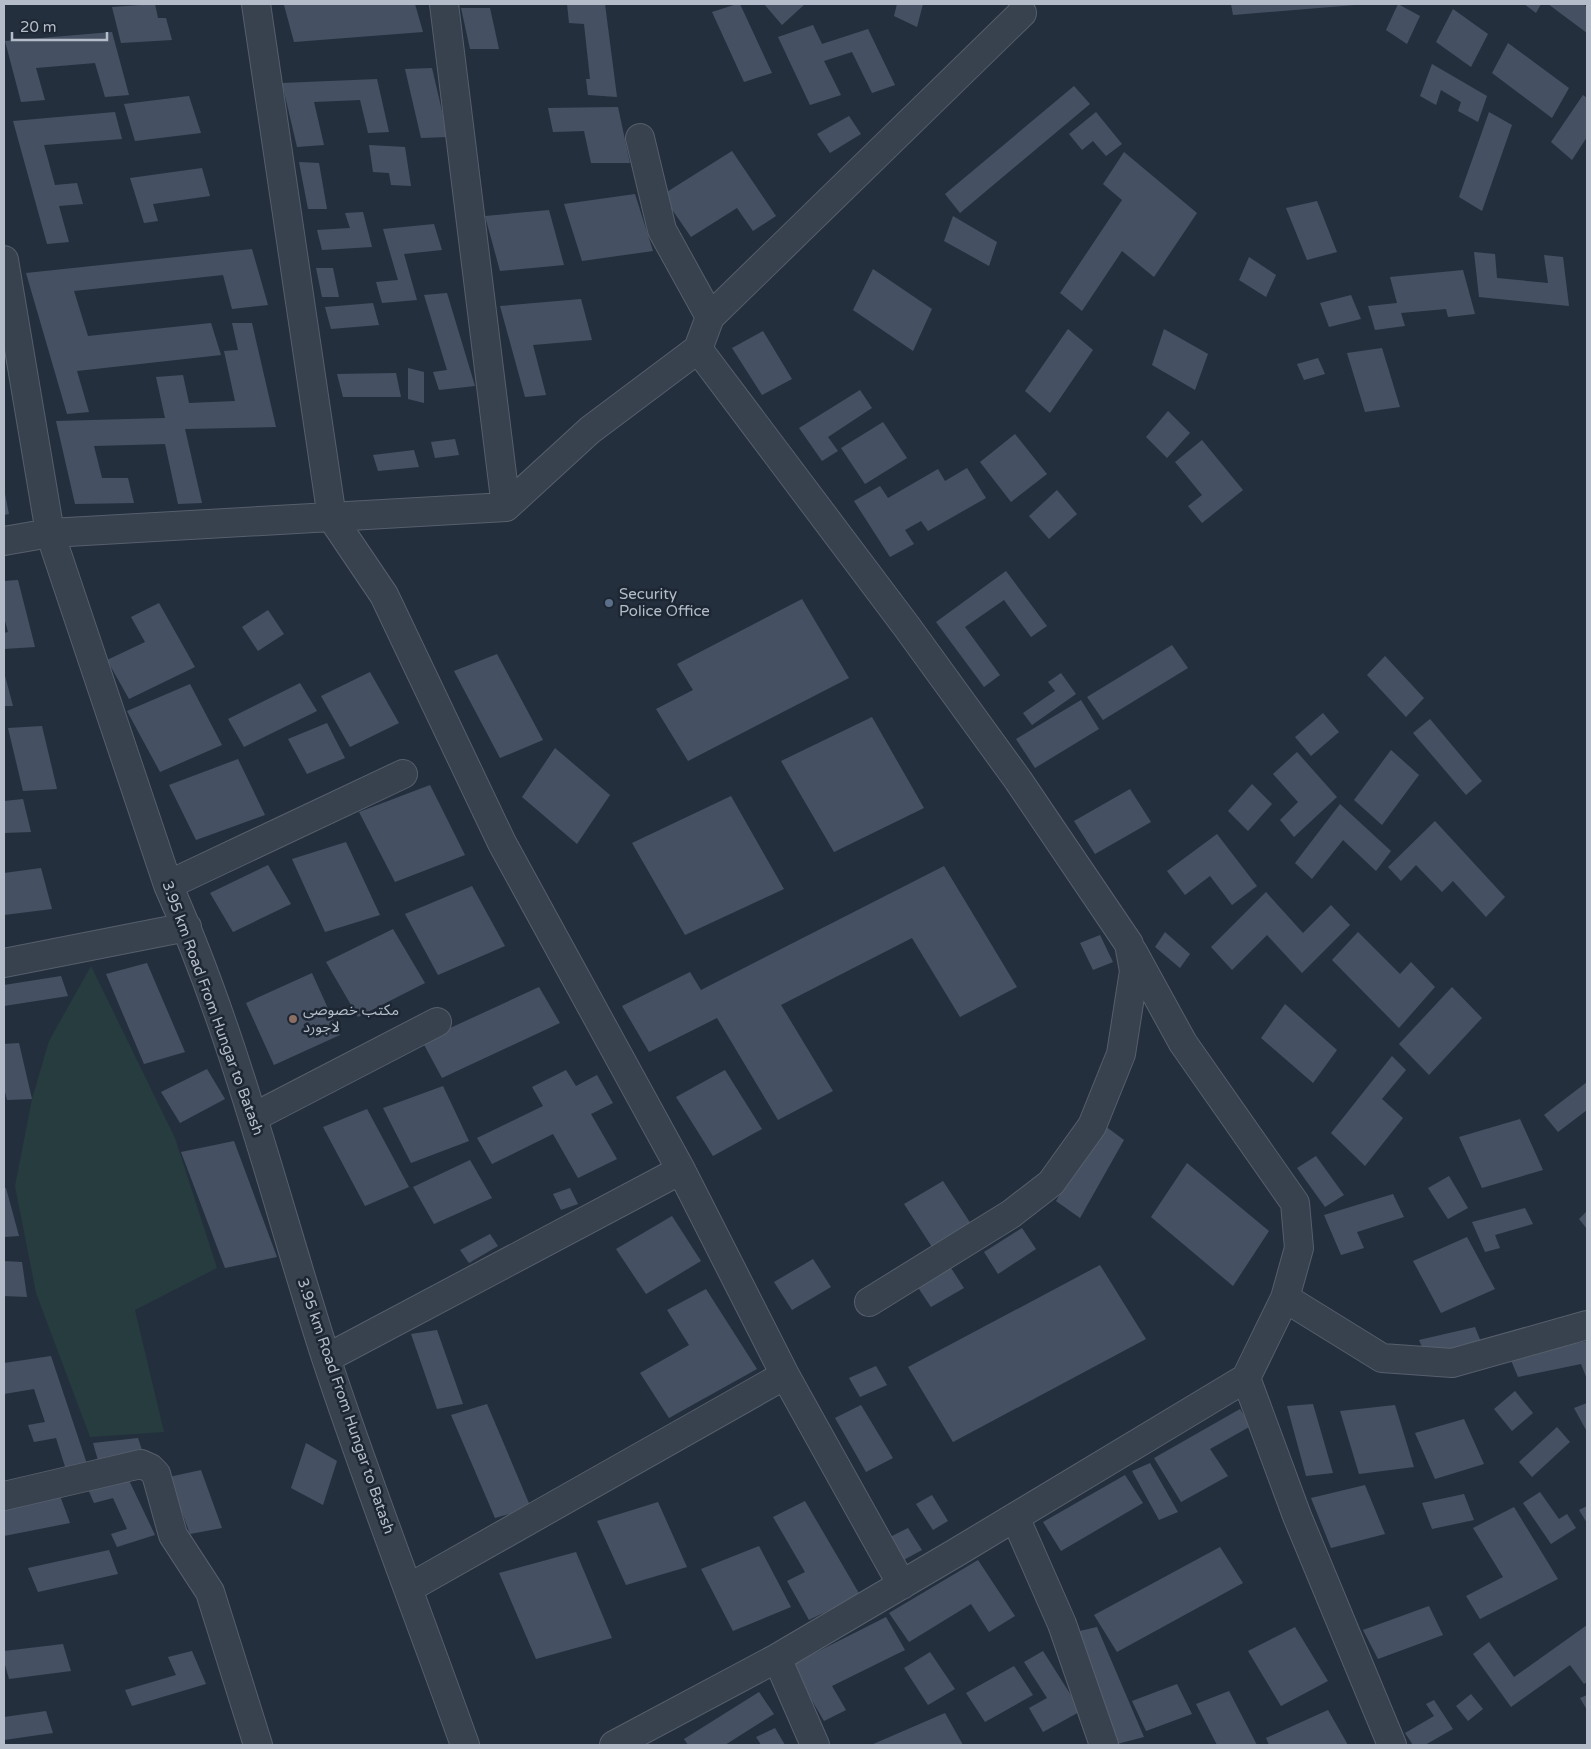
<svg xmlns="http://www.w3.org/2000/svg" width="1591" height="1749" font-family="'Varela Round','Noto Sans Arabic',sans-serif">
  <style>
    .green { fill: #263c3f }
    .building { fill: #455162 }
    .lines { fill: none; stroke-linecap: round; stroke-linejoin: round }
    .minor-casing { stroke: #565f6c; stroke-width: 30 }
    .minor { stroke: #38414e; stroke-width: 28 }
    .service-dot { fill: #5c6f8a; stroke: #1d2633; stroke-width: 2 }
    .education-dot { fill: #8d6e63; stroke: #1d2633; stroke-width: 2 }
    .labels { text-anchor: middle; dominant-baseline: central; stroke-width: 5; stroke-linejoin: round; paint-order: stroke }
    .poi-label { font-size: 15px; fill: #b4bcc9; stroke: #1d2633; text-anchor: start }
    .street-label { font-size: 15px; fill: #b4bcc9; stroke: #1d2633 }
  </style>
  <rect width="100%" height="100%" fill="#242f3e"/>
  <path class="green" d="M91,966L175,1138L217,1268L135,1310L164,1432L90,1437L36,1293L15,1186L32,1099L49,1041Z"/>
  <path class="building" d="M155,4L158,18H166L172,40L121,43L112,7Z
    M301,4H415L423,32L294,42L284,5Z
    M567,4H605L617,97L588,95L586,79H590L584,24L569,23Z
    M737,4H740L772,73L744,82L712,12Z
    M764,4H805L782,25Z
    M897,4H923L917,27L894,16Z
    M1231,4H1355V5L1233,15Z
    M1398,4L1420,16L1407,44L1386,30Z
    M1524,4H1541L1536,13Z
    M1548,4H1583L1587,7V33Z
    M461,8H490L499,49H470Z
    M1453,9L1488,34L1471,67L1436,42Z
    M813,25L822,44L868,29L895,85L872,93L852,52L824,61L841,95L810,105L778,37Z
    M112,32L129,95L105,97L95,63L36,68L45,100L21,102L5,41Z
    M1508,43L1569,88L1552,118L1492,73Z
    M1432,64L1487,96L1478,122L1458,111L1461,102L1441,90L1436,105L1420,96Z
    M432,68L448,137L421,138L405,69Z
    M377,79L389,132L368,133L360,100L314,102L324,145L297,147L282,83Z
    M1074,86L1090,104L960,213L945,194Z
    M1583,95L1587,98V137L1572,160L1551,142Z
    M189,96L201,133L135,141L124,104Z
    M618,107L630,163H591L584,131L553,132L548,108Z
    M115,112L122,139L44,145L55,185L77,183L83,204L59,206L69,242L47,244L13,121Z
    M1096,112L1122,144L1106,156L1093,141L1082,150L1069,134Z
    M1489,112L1512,125L1482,211L1459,197Z
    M849,116L861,134L830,153L817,134Z
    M369,145L405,147L411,186L391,185L389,173L373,172Z
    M732,151L776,216L753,231L737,208L691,237L662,195Z
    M1124,152L1197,213L1154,277L1122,251L1082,311L1060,293L1122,200L1103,184Z
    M299,162L319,163L327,209H308Z
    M202,168L210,196L153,204L158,221L144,223L130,178Z
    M635,194L653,251L582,261L564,204Z
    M1317,201L1337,252L1307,260L1286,208Z
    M549,210L564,265L500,271L485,216Z
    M363,212L372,247L322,250L317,230L350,228L345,213Z
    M953,216L997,242L989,266L944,241Z
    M434,224L442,250L404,254L417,300L382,303L376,282L398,280L383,229Z
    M252,249L268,305L232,309L223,275L74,291L88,336L211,323L221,355L77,371L89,412L67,414L26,273Z
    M1474,252L1495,254L1497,278L1548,283L1544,255L1563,257L1569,306L1479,297Z
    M1249,257L1276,275L1266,297L1239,280Z
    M316,268H333L339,297H322Z
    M873,269L932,309L913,351L853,310Z
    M1463,270L1475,314L1448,317L1446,309L1401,313L1405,326L1375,330L1368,306L1397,303L1390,277Z
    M447,293L475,386L439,390L433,372L447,370L424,295Z
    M1351,295L1361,319L1329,327L1320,303Z
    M581,299L592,340L533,345L546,395L525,397L500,306Z
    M373,303L379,325L331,329L325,307Z
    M232,323H252L276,427L185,429L202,503L178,504L165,444L94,446L102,478H128L134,503L75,504L56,421L165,418L156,377L183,375L189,403L235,401L224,351L238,350Z
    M1068,329L1093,350L1050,413L1025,391Z
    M1164,329L1208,354L1195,390L1152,365Z
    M763,331L792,379L762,395L732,348Z
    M1382,348L1400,407L1365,412L1347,353Z
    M1318,358L1325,374L1304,380L1297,364Z
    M408,368L424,372V403L408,399Z
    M396,373L401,397H343L337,374Z
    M860,390L872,408L828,437L838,451L822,461L799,428Z
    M1168,411L1190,433L1167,458L1146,437Z
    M883,422L907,458L865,484L841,448Z
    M1015,434L1047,474L1011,502L980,462Z
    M455,439L459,455L435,458L431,442Z
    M1202,440L1243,490L1202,523L1188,506L1202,495L1175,462Z
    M414,450L419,467L378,471L373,455Z
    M967,468L986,498L928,531L921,521L905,530L914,544L890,557L854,501L880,486L888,498L938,469L945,481Z
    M1057,490L1077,514L1049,539L1029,516Z
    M4,494H5L9,514L4,515Z
    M1006,571L1047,626L1031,637L1004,600L965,627L1000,675L984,687L936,622Z
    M18,580L35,647L4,649V633L8,632L4,617V581Z
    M802,599L849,678L688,761L656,709L693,690L677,664Z
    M159,603L195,667L129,699L107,660L145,642L131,617Z
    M268,610L284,634L258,651L242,627Z
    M1172,645L1188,668L1103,720L1087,697Z
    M497,654L543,740L500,758L454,671Z
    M1385,656L1424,698L1406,717L1367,675Z
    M4,672L13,706H4Z
    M370,672L399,723L350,747L321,696Z
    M1061,673L1076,694L1032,725L1023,713L1055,691L1048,682Z
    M300,683L317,711L244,747L228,719Z
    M190,684L222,745L160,772L127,711Z
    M1081,700L1099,729L1035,768L1016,739Z
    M1323,713L1339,732L1311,756L1295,737Z
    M872,717L924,808L834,852L781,761Z
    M1430,719L1482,781L1466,795L1413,733Z
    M327,723L345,758L307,774L288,739Z
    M42,726L57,789L23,791L8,728Z
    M555,748L610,795L577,844L522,797Z
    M1391,750L1419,775L1382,825L1354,800Z
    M1297,752L1337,797L1294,837L1280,820L1298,802L1273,774Z
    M238,759L265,815L196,840L169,785Z
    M1252,784L1272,804L1248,831L1228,811Z
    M430,785L465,855L395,882L359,812Z
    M1130,789L1151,822L1095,854L1074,821Z
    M731,796L784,889L685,935L632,843Z
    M23,799L31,832L4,833V801Z
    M1340,804L1391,851L1376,871L1343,840L1312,879L1295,863Z
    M1435,821L1505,897L1486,917L1453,881L1442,892L1416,865L1401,881L1388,867Z
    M1217,834L1257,886L1232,905L1210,876L1185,895L1167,871Z
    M346,842L380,915L325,932L292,859Z
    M268,865L291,904L233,932L210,893Z
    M944,866L1017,987L960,1017L912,938L781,1005L833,1091L778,1120L717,1018L649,1052L622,1006L690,972L701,990Z
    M41,868L52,909L4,915V873Z
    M472,886L505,946L438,975L405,914Z
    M1266,892L1303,933L1331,905L1350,925L1302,973L1267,935L1232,970L1211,947Z
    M393,929L425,983L358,1017L326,962Z
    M1165,932L1190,954L1180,968L1155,947Z
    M1358,932L1400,974L1411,962L1435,987L1399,1028L1332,960Z
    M1100,935L1113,962L1093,970L1080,943Z
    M147,963L185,1052L144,1064L106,974Z
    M312,973L340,1035L274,1065L246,1003Z
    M61,976L68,996L4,1006V985Z
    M539,987L560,1023L442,1078L422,1041Z
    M1452,987L1482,1018L1429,1075L1399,1044Z
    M1285,1004L1337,1050L1313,1083L1261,1038Z
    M19,1043L32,1099L7,1100L4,1088V1044Z
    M1392,1056L1406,1070L1382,1099L1403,1118L1365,1166L1331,1133Z
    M207,1069L225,1099L180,1123L161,1092Z
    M566,1070L576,1086L597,1075L613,1103L591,1114L617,1159L578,1178L553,1134L492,1164L477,1138L543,1106L532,1087Z
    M725,1070L762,1129L713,1156L676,1097Z
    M1587,1082V1110L1558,1132L1544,1115Z
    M443,1086L469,1141L411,1163L383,1108Z
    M367,1109L409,1187L365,1206L323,1127Z
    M1520,1119L1543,1170L1482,1188L1459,1137Z
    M1101,1123L1124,1140L1080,1218L1056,1201Z
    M234,1141L277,1257L225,1268L181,1152Z
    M1316,1156L1344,1195L1325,1207L1297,1168Z
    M470,1160L492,1198L434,1224L413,1187Z
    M1187,1163L1269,1231L1233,1286L1151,1217Z
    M1449,1176L1468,1208L1448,1219L1428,1188Z
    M943,1181L971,1224L932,1247L904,1204Z
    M4,1188H6L19,1236L4,1237Z
    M570,1188L578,1204L561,1210L553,1194Z
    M1393,1194L1404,1217L1357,1232L1364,1248L1341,1255L1324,1215Z
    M1525,1208L1533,1224L1495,1235L1500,1248L1485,1252L1472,1222Z
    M1587,1211V1229L1579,1219Z
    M672,1216L701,1261L646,1294L616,1249Z
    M1022,1228L1036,1249L998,1274L984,1252Z
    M490,1234L498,1246L469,1263L460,1250Z
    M1467,1237L1495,1289L1441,1313L1413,1261Z
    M813,1259L831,1287L792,1310L774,1282Z
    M4,1261L22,1262L27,1297L4,1296Z
    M1100,1265L1146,1339L953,1442L908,1367Z
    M951,1268L964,1288L931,1307L917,1286Z
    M706,1289L757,1369L669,1418L640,1373L689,1345L667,1310Z
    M1475,1327L1481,1342L1426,1356L1419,1340Z
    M437,1330L463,1404L437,1409L411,1334Z
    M1587,1341V1379L1581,1364L1518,1377L1510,1358Z
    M51,1356L89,1470L67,1473L56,1438L34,1442L28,1425L45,1422L34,1389L4,1394V1363Z
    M876,1366L887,1385L860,1397L849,1378Z
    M1515,1391L1533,1413L1512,1431L1494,1409Z
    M1587,1403V1430H1586L1574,1408Z
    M487,1404L531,1508L495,1518L451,1415Z
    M1313,1404L1333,1473L1306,1476L1287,1406Z
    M861,1405L893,1458L866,1472L835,1418Z
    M1395,1405L1414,1467L1359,1474L1340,1411Z
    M1240,1409L1251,1426L1210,1449L1228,1476L1181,1502L1154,1458Z
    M1464,1419L1484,1464L1435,1479L1415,1433Z
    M1557,1427L1570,1442L1532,1477L1519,1462Z
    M138,1438L145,1459L99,1464L93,1443Z
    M306,1443L337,1461L323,1505L291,1488Z
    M1150,1463L1178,1512L1159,1520L1132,1471Z
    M201,1470L222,1528L190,1534L169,1477Z
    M126,1474L155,1535L117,1547L111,1534L127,1529L113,1498L94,1503L87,1487Z
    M1125,1475L1143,1503L1061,1551L1043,1522Z
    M1365,1485L1385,1534L1331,1548L1311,1498Z
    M1540,1492L1559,1519L1567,1514L1576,1528L1551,1544L1523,1503Z
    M59,1493L70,1523L4,1536V1503Z
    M1464,1494L1474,1520L1432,1529L1422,1503Z
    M932,1495L948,1521L933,1530L916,1504Z
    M805,1501L860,1595L809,1620L787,1581L805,1572L773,1517Z
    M658,1502L687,1567L626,1585L597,1521Z
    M1587,1506V1523L1579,1510Z
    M1514,1507L1558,1579L1480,1619L1466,1596L1503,1577L1473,1528Z
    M908,1528L922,1550L900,1562L886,1539Z
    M759,1546L791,1607L733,1631L701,1569Z
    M1220,1547L1243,1583L1117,1652L1094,1615Z
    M109,1550L118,1574L38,1592L28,1568Z
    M576,1552L612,1638L536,1659L499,1573Z
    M978,1560L1015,1616L989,1632L971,1604L909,1642L889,1613Z
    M1429,1606L1443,1635L1378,1659L1363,1630Z
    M886,1617L905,1650L832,1686L846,1710L824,1721L791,1665Z
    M1587,1625V1682L1584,1684L1570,1665L1511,1707L1473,1654L1489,1642L1514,1677Z
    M1097,1627L1144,1737L1117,1744L1071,1633Z
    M1295,1627L1328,1681L1281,1706L1248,1651Z
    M63,1644L71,1671L9,1679L4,1661V1651Z
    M192,1651L206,1684L132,1706L125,1690L176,1675L168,1657Z
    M1043,1651L1081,1711L1043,1732L1029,1708L1047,1698L1024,1662Z
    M930,1652L955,1689L928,1705L904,1668Z
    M1014,1666L1033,1695L985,1722L966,1693Z
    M1177,1684L1192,1714L1146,1731L1132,1701Z
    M1229,1691L1257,1745H1217L1196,1704Z
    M759,1692L774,1714L725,1745H688L684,1739Z
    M1471,1694L1483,1709L1468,1721L1456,1706Z
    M1587,1695V1710L1580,1698Z
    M1434,1700L1453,1729L1425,1745H1413L1405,1733L1434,1716L1426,1704Z
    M1328,1710L1348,1745H1269L1266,1738Z
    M46,1711L53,1733L4,1740V1717Z
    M945,1713L963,1745H871Z
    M775,1728L785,1745H761L756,1737Z"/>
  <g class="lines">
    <defs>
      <path id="minor" d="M256,4L332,518L384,595L502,843L681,1170L785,1375L902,1585
        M444,4L506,507
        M640,138L662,230L710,317
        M4,260L50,533L168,885C236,1037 275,1200 326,1358C369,1488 419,1616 465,1745
        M698,349L907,627L1018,780L1129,944L1134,971L1121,1054L1092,1126L1051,1183L1011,1214L869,1302
        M4,541L50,533L506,507L590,430L698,349L710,317L1022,13
        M168,885L403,774
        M1133,952L1183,1043L1295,1203L1299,1248L1285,1298L1246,1378L1297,1516L1392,1745
        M4,963L187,927
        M254,1117L437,1022
        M1285,1298L1382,1358L1452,1363L1587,1325
        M327,1358L681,1170
        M4,1496L141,1464L150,1468L156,1474L173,1535L210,1592L258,1745
        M1015,1517L1062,1624L1104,1745
        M409,1588L785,1375
        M777,1658L815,1745
        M614,1745L777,1658L957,1552L1246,1378"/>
    </defs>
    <use href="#minor" class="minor-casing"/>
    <use href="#minor" class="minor"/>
  </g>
  <circle class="service-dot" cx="609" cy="603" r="5"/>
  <circle class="education-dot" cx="293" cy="1019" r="5"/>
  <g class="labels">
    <g class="poi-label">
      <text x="619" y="594">Security<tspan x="619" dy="17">Police Office</tspan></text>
      <text x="303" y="1010">مکتب خصوصی<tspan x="303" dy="17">لاجورد</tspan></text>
    </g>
    <g class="street-label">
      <text transform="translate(213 1008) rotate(70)">3.95 km Road From Hungar to Batash</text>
      <text transform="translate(346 1406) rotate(71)">3.95 km Road From Hungar to Batash</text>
    </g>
  </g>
  <rect width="1591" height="1749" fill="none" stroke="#b4bcc9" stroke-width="10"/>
  <path d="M12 32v8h95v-8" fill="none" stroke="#b4bcc9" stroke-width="2.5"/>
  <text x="20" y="32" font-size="15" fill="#b4bcc9" stroke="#1d2633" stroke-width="4" paint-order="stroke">20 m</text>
</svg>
